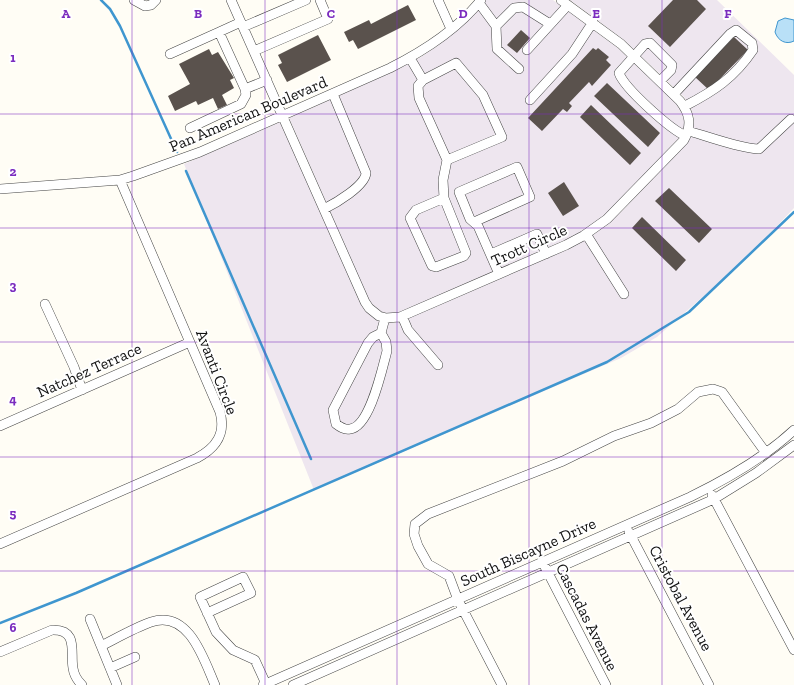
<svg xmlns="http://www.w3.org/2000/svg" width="794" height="685" font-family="'Zilla Slab',serif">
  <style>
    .industrial { fill: #eee6ef }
    .water { fill: #b9e0f7; stroke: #3f96cf }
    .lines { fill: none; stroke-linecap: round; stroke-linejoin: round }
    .stream { stroke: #3f96cf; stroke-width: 2.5 }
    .building { fill: #5a524d }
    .minor-casing { stroke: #444; stroke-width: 10 }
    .minor { stroke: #fff; stroke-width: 9 }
    .grid { fill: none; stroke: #7b2cbf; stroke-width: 1; stroke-opacity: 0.55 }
    .labels { text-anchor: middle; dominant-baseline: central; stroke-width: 4; stroke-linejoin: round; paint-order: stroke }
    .street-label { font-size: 16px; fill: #111; stroke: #fff }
    .grid-label { font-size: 13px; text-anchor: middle; font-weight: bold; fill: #7b2cbf; stroke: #fff; stroke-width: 4; stroke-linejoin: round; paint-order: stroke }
  </style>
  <rect width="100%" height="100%" fill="#fffdf5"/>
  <path class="industrial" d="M486,0H553L618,48L677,104L684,114L685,126L680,137L605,216L581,233L399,313L387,314L382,312L373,305L369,300L289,118L392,72L421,57L440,44Z
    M570,0H717L794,75V208L747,258L657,337L621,358L314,490L184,164L280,122L365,311L377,320L394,323L430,309L568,249L599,230L621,212L687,143L692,133L694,117L690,106L684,97L624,40Z"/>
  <path class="water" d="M785,18L794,20V41C786,45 778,41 775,32L778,21Z"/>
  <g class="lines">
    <path class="stream" d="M101,0L110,9L120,26L177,152
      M186,171L311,459
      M0,623L76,593L607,362L689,312L794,212"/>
  </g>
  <path class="building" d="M673,0H697L706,9L670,47L648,26Z
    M408,5L416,20L358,49L353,40L349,42L344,32L369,20L371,24Z
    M521,30L530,38L517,53L507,45Z
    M318,35L331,60L287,82L278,65L282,63L278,55Z
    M734,37L748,50L709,90L695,77Z
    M593,48L596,50L598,48L609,57L606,60L611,65L592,86L589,82L569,103L572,106L567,112L563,109L542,131L528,118Z
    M209,49L212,55L218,52L234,78L230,80L234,88L222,95L227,105L218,109L213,98L198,105L196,101L175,111L168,96L190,84L179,64Z
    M607,83L660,133L648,147L594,96Z
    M591,105L641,153L630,165L580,117Z
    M564,182L579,206L563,216L548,193Z
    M669,188L712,229L699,243L655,201Z
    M642,217L686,260L676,271L632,228Z"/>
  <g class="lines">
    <defs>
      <path id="minor" d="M134,0L145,6L151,5L156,0
        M231,0L365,302L369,308L379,316L386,318L400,317L566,245L583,236L607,219L684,140C692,125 690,114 680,101L621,44L561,0
        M438,0L451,29
        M479,3L496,26L497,49L519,69
        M241,22L219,32L245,89L267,80
        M496,26L514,8L523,7L550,24
        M243,27L306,0
        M527,50L568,5
        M254,51L328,19L320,0
        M170,54L219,32
        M410,58L423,80L418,86L419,98L447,160L502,137L483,95L456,63L423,80
        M660,81L671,70L672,65L650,43L645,44L619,73C624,88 671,130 686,136
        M674,94L730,34L736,30L752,43L753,50C734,78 714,91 685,106
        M530,100L572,54L593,22
        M190,128L241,104L246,95L245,89
        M688,131C711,137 738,148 759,149L791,119
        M0,189L120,180L133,176L200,152L390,68C424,51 457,30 481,0
        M444,198L466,253L464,256L436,267L432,266L410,218L416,210L444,198L443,180L447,160
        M324,209C336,203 365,186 366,173L333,94
        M474,222L530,197L517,167L459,192L470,219L478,226L499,274
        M586,234L624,294
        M491,254L537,234L546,254
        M45,304L74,367L82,390
        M402,316L408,330L438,365
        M381,333L386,342L387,351C382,369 370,427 350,429C344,430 340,427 336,424L333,410L368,343L373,337L381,333L385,318
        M0,426L190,342
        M712,495L794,650
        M629,532L709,685
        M0,544L197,458C216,448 226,434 220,412L120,180
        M545,567L606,685
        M207,613L251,593L243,577L200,597L216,632L233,650L255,660L266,684
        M90,619L117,685
        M101,646C117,638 134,628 151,622C189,609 204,660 215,685
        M0,652L52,630C79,629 70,653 73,668C74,676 77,680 82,685
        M110,668L135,657
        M263,685L690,497C727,479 764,458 794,430
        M293,685L714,499L756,473L794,445
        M502,685L458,600L449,576L428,564L418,546L414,534L415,524L428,514L563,461L614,436L651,423L678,409L698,392L713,389L722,392L766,453"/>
    </defs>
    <use href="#minor" class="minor-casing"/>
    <use href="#minor" class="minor"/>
  </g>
  <path class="grid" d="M132,0V685M265,0V685M397,0V685M529,0V685M662,0V685M0,114H794M0,228H794M0,342H794M0,457H794M0,571H794"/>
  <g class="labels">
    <g class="street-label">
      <text transform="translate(248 114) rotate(-23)">Pan American Boulevard</text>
      <text transform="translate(529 245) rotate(-24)">Trott Circle</text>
      <text transform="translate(89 370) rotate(-24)">Natchez Terrace</text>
      <text transform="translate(217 372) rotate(69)">Avanti Circle</text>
      <text transform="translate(528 552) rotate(-24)">South Biscayne Drive</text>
      <text transform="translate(681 598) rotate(62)">Cristobal Avenue</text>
      <text transform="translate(587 617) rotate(63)">Cascadas Avenue</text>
    </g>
  </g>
  <g class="grid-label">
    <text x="66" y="18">A</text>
    <text x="198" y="18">B</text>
    <text x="331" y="18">C</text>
    <text x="463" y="18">D</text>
    <text x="596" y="18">E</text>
    <text x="728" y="18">F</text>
    <text x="13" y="62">1</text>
    <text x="13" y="176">2</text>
    <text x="13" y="290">3</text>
    <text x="13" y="404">4</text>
    <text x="13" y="518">5</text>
    <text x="13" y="632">6</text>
  </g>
</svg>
